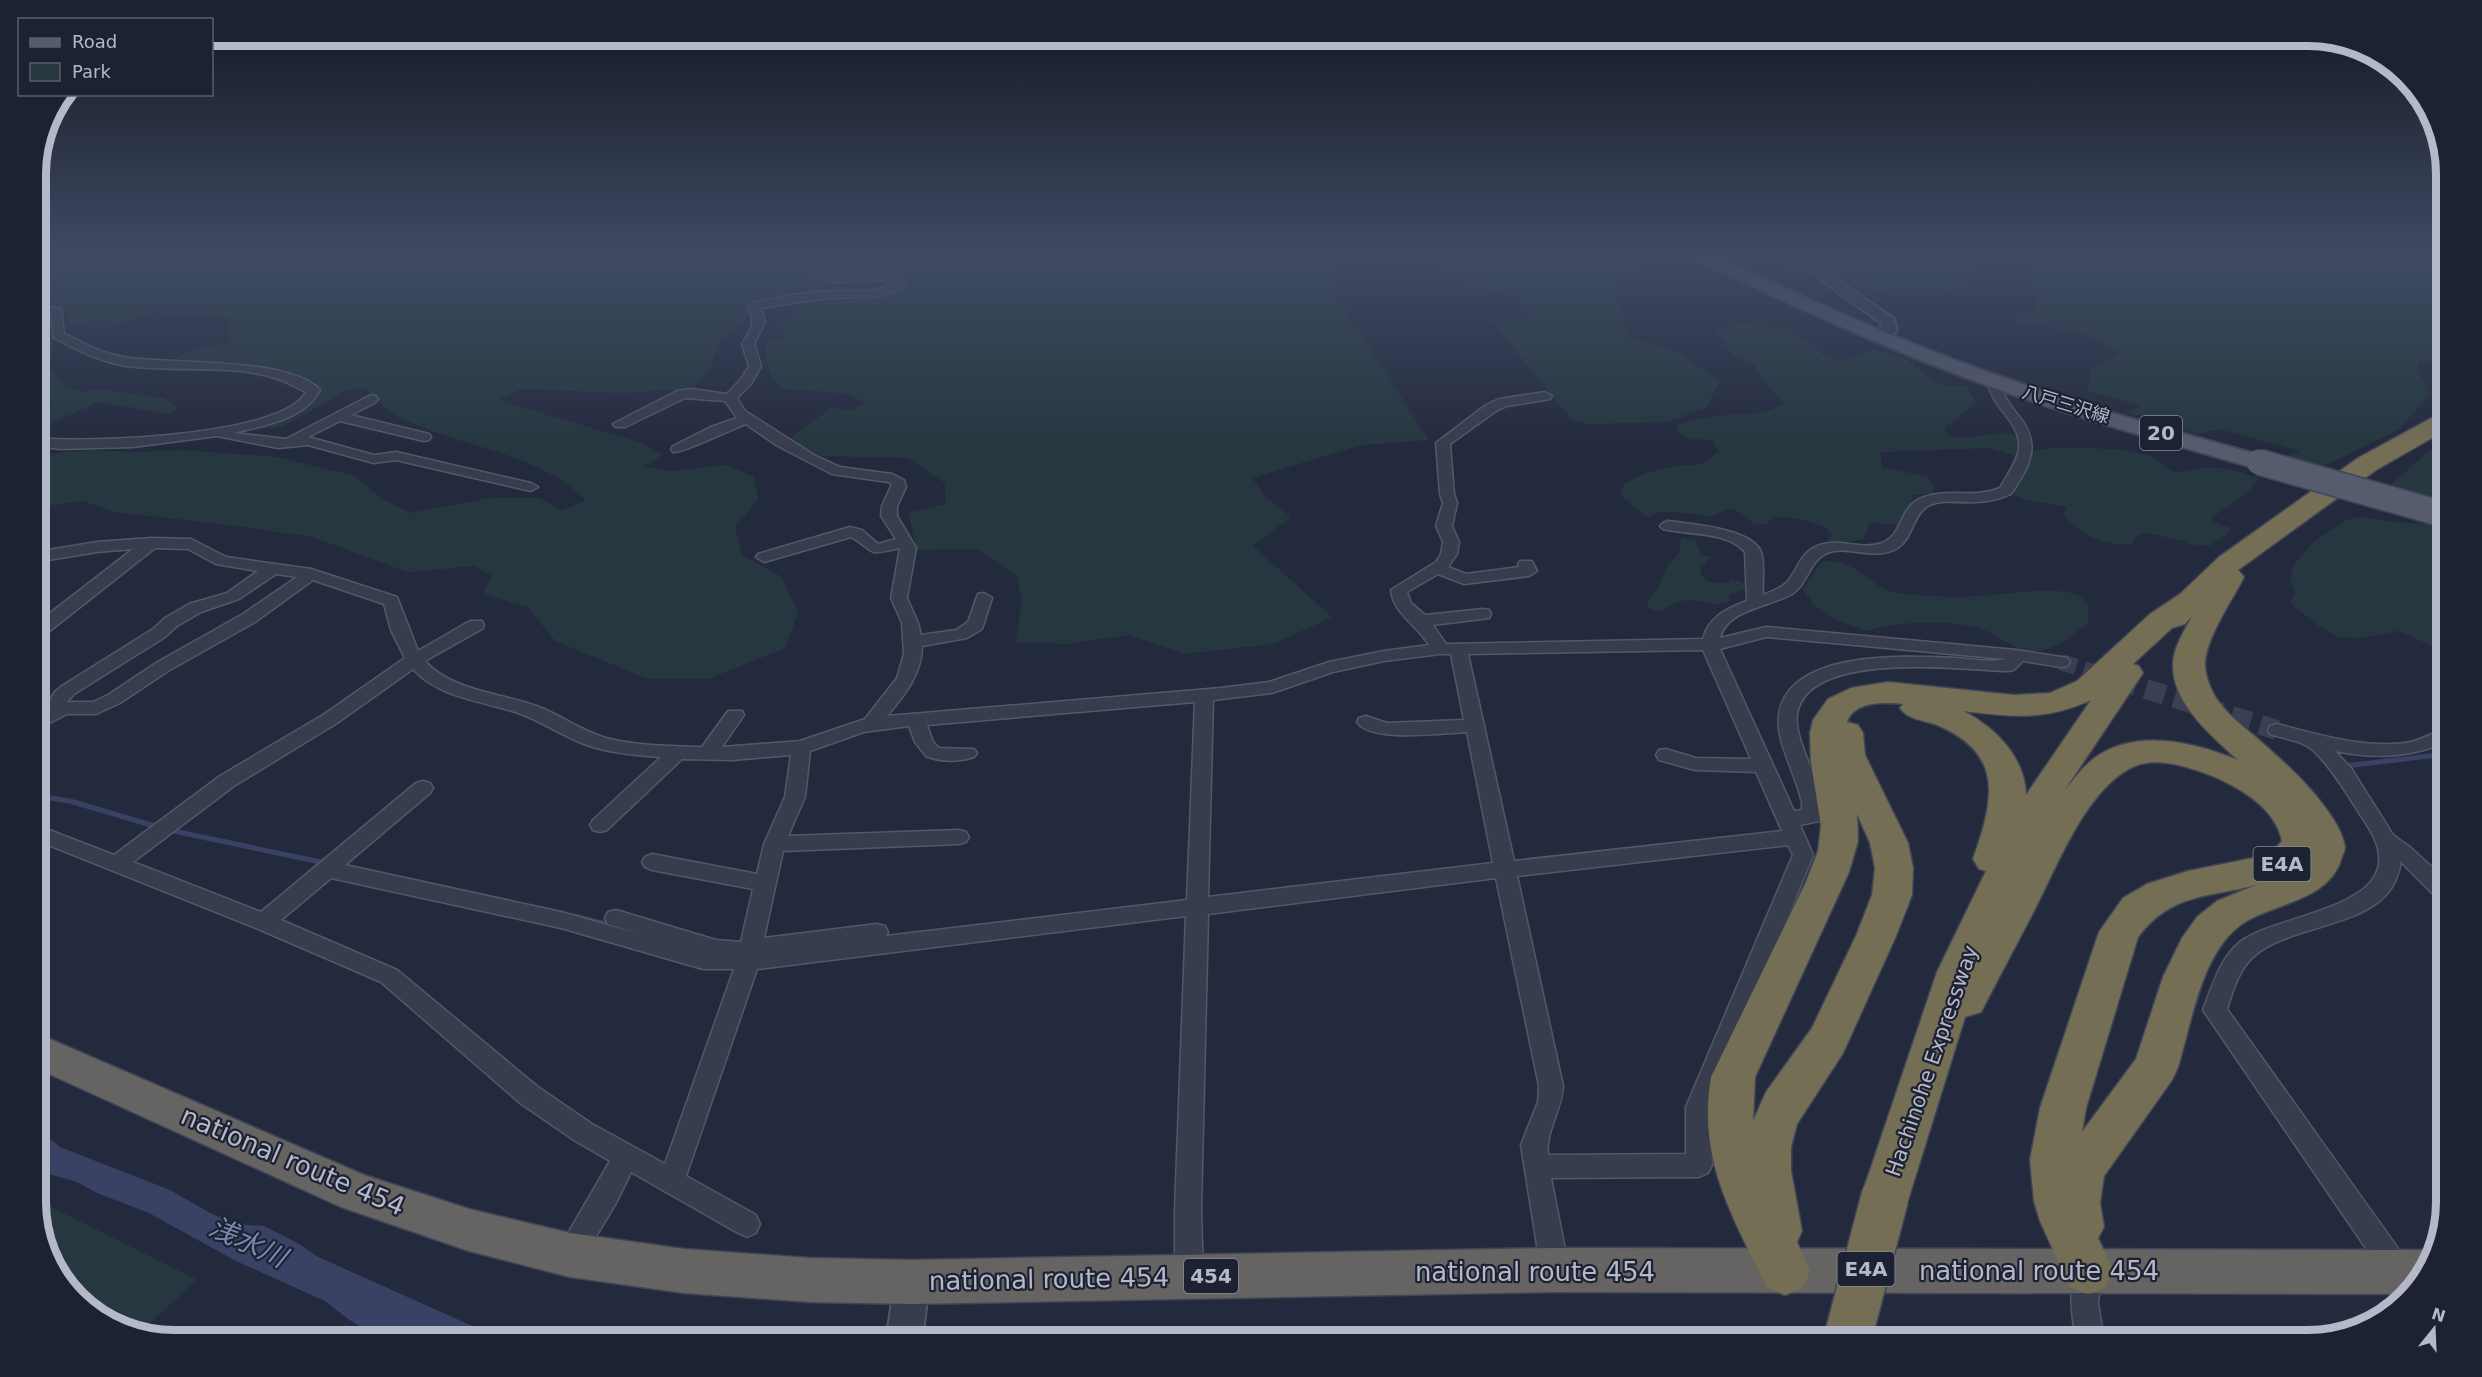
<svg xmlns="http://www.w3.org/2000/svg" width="2482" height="1377" font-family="'DejaVu Sans','Noto Sans JP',sans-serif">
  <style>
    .green { fill: #26373f }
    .water { fill: #394265 }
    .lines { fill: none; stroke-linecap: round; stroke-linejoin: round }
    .stream { stroke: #394265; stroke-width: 5 }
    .minor-tunnel-far1 { stroke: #3a3f53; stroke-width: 16; stroke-dasharray: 16 8; stroke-linecap: butt }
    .minor-tunnel { stroke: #3a3f53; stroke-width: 20; stroke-dasharray: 20 10; stroke-linecap: butt }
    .minor-casing { stroke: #535869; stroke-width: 3 }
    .tertiary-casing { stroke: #535869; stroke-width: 4 }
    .primary-casing { stroke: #414657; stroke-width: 4 }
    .trunk-casing { stroke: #404556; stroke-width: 3 }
    .motorway-casing { stroke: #404556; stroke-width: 3 }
    .minor { fill: #383d4e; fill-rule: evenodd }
    .tertiary { fill: #383d4e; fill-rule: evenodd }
    .primary { fill: #565b6e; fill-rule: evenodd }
    .trunk { fill: #656462; fill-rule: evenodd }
    .motorway { fill: #746e55; fill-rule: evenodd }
    .primary-bridge-casing { stroke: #414657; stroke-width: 28; stroke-linecap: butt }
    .motorway-bridge-casing { stroke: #404556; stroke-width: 50; stroke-linecap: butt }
    .primary-bridge { stroke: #565b6e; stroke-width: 25 }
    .motorway-bridge { stroke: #746e55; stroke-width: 47 }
    .labels { text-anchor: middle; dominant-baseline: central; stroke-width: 4.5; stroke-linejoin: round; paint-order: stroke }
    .far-street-label { font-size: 18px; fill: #b4b8c9; stroke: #1d2233 }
    .shield { fill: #1d2233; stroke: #878b9c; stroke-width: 1.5 }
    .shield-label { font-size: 20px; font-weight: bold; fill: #b4b8c9 }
    .street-label { font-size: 21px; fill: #b4b8c9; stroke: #1d2233 }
    .near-street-label { font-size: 26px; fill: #b4b8c9; stroke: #1d2233 }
    .near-water-label { font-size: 27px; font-style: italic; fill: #7c88b0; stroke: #1d2233 }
    .rim { fill: none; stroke: #b4b8c9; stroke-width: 8 }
  </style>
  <rect width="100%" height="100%" fill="#242a3e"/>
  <path class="green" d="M36,255H388L411,269L513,255H1637L1638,274L1615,282L1627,337L1675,351L1720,381L1706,408L1667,422L1588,424L1570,418L1491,320L1531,318L1522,298L1455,282L1435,268L1404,261L1332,271L1339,302L1429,440L1362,445L1252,478L1265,496L1291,517L1253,546L1332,617L1274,644L1184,654L1129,635L1066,644L1016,642L1022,601L1017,576L978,549L917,550L908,513L946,504L945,483L908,458L819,456L789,439L831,408L854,410L865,402L843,393L781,389C769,374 764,361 765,341L787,337L780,325L796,314L801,303C788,295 767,301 753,303L746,318L720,341L709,370L694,388L624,393L520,389L498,400L639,442L664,454L644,467L673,471L726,465L754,477L758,500L735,527L742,555L782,577L798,613L785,648L708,679H648L555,641L528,607L483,594L492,576L475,566L407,572L313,537L213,523L114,512L84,501L36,507V455L88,450L140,452L182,450L278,457L355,476L382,499L410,513L490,498H540L562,511L586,500C536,450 457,448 396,415C385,409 374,396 365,387L346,390L282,427L257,429L296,414L320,394C302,361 237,369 205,364C195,362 186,360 177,357L197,348L231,344L230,318L152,313L103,329L70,325L67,309L36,304V286L114,265L123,258L45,259Z
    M1744,255H1972L1975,271L1965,285L1935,296L1900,297L1859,286L1823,264L1808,275L1796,277Z
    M2068,255H2446V361H2418L2419,373L2430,393L2400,429L2322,467L2285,457L2300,451L2219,429L2197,434L2127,412L2142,406L2087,391L2091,369L2122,354L2100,343L2088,334L2013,321L2014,315L2037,313V297L2025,285L2033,282L2029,264L2077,267Z
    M116,259L108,266L36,284V262Z
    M36,313L51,319L53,347L49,368L66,387L84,392L98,389L163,398L179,407L169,414L98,402L36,430Z
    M1736,323L1784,328L1811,343L1822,355L1842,361L1874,351L1891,354L1906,359L1935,383L1943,386H1966L1975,401V404L1945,428L1946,434C1970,445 1995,426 2019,437L2020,449L2016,456L1989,448L1880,452L1883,468L1927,476L1935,488L1932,494L1913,495L1911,503L1898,525L1870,523L1863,539L1849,542L1827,541L1832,534C1817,518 1794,519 1774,516L1767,524L1755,525L1746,516L1733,509L1726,510L1711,517L1687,513L1658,512L1648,518L1620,495L1624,484L1646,473L1676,466L1703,464L1718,452L1713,440L1693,439L1679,434L1677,425C1693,420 1711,416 1728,415C1748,414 1767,415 1784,403L1764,381L1755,365L1733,355L1716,334L1718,329Z
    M2446,443V503L2388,487L2430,450Z
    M2050,448C2076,448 2125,447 2148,455C2161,460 2166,472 2180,472C2188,472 2196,468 2203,468C2222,467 2241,471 2258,479L2247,493L2211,518L2213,522L2230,528L2229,532L2209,546L2188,544L2184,541L2147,533L2135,537L2133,544C2109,547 2079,535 2064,515L2067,507L2025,500L2016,496L2014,492L2028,460L2030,451Z
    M2360,517L2401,523L2446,524V652L2399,631L2359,638L2339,637L2320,627L2290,603L2295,593L2290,580L2293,565L2316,540L2345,521Z
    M1681,538L1695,540L1701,554L1711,557L1701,568L1700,574L1708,582L1727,583L1732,579L1748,585L1745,590L1729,594V601C1706,612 1690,587 1663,611L1651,610L1647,605L1650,597L1657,591L1666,568L1680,552Z
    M1823,561C1859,559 1869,588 1897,593C1917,596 1961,598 1980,596C2002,594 2058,586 2077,595C2081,597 2085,601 2088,604V624C2074,633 2058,648 2041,651C2015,655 1996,631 1972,626C1948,621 1890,621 1868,631C1850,625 1832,621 1818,608C1811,603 1809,595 1802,590Z
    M36,1200L51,1207L197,1280L140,1332L106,1323L59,1279L36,1211Z"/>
  <path class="water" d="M36,1128L60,1147L170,1190L212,1214L237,1224L264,1226L301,1245L316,1256L506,1341H386L348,1319L325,1301L234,1260L149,1213L97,1193L77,1182L36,1170Z"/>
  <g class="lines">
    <path class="stream" d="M2345,766L2446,754
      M36,796L70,801L158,827
      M169,830L325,863
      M574,916L618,927"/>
    <path class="minor-tunnel-far1" d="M2061,662L2121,681"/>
    <path class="minor-tunnel" d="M2117,680L2277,730"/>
    <defs>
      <path id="minor" d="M821,255H831L824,272L830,274C853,278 887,264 906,283C887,303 854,295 830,298C807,300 784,305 761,308L765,322L754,344L761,366L751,384L737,398L745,411L814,455L840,467L892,474L904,480L906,487L897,506V516L916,548L907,598L918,623L921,635L956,630L968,622L978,594L984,593L992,598L982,629L967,638L922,646C922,674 904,696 887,716L1221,688L1269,682L1329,662L1384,651L1429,645C1418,626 1393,613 1391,590L1436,562L1441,554L1443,542L1436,526L1443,503L1440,494L1436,443L1486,405L1499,399L1545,392L1552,396L1550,399L1507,406L1496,411L1450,444L1454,494L1457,503L1452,526L1459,542L1457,554L1448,567L1466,574L1519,567L1518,564L1520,561H1532L1537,571L1529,576L1464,584L1438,574L1407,592L1411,603L1425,615L1483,609L1489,610L1491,614L1489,618L1433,625L1446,644L1703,639C1708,618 1727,608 1747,601L1745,552C1727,531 1687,535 1663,529L1660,526L1663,523L1668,521C1689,524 1752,528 1761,552C1765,564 1762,582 1763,595C1771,592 1781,588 1787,582C1797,571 1800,554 1815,547C1837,536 1861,551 1882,543C1902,536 1900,508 1919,499C1945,487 1974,499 2000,488C2006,476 2017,463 2019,449C2022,422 1990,407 1988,381L1994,377L2000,381C2002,395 2009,403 2017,414C2043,444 2030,465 2011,494C2000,499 1988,502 1976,502C1961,503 1944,499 1930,505C1911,514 1914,541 1894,550C1872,560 1846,545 1827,553C1809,561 1808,584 1792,594C1770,607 1727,609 1720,638L1766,627L2016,650L2061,657L2067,658L2070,662L2067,666L2061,667L2023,661L2014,670L2008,671C1962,670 1806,649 1797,715C1795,731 1804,749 1809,764C1816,779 1829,805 1819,821L1800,825L1813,855L1710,1107L1712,1165L1708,1173L1699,1177L1551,1178L1569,1270L1565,1279L1555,1283L1545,1279L1541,1270L1521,1145L1538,1102L1539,1086L1496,878L1208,914L1201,1210L1203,1277L1199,1286L1189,1290L1179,1286L1175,1277V1210L1186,916L757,969L686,1176L756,1215L760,1224L756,1233L747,1237L738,1233L631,1172L616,1203L580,1263L570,1267L560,1263L556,1254L610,1161L574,1140L520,1103L381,982L256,928L36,840V825L114,855L220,776L323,715L405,658L391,630L384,604L313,580L255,622L168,671L120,703L96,714H67L36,730V716L51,707L49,703L54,693L62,686L153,629L165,618L189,604L227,593L258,571L216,564L188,549L155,548L42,637L36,638V624L133,549L97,552L36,562V552L97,542L151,538L191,539L226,557L311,569L397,597L418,651L470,621H482L484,625L482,629L425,661C453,692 503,693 539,707C562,716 582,731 606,738C636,746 671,746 702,747L728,711H742L744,715L722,747L800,741L865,719L897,678L904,654L902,623L891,598L900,548C863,556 879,553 851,537L764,562L756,557L758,554L850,527L862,530L878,544L896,539L881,516L882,506L892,484L888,482L832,474L776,445L746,424C732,429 681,454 673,452L671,449L673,446L711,427L737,418L725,401L685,398L625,427H615L613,424L677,391L691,389L727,394L741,379L749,366L742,344C750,332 757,321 748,308L753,303C778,297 807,292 832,291C851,290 876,295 892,283C868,272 834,294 812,273ZM276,574L297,577L243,614L156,663L108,695L93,702H67L74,694L165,637L177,626L201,612L239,599ZM1766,637L2006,659C1991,663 1972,659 1956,658C1907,656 1788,649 1779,715C1775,741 1797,776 1802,803V810L1794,811L1720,649ZM1703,650L1751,759L1696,758L1666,749L1659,750L1656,755L1659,760L1695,770L1756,772L1782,831L1514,861L1468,654ZM1440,654H1451L1464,720L1387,723L1366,716L1359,718L1357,722C1370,743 1443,733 1467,732L1493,863L1208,897L1213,700L1272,693L1333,672L1384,661ZM413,669C439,698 483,701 518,713C541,721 561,735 584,744C608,753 635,755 661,757L593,820L590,825L593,830L600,832L607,830L682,759L732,760L791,755L785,797L764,844L757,874L652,854L645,857L642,862L645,867L652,870L753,889L741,942L716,940L616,910L608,912L605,918L608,924L636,933L561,912L345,865L430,793L433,788L430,783L423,781L416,783L261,912L133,862L234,786L337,723ZM1195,702L1187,900L886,936L888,932L885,926L877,924L764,938L783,851L959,844L966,842L969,837L966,832L959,830L788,836L805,797L810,751L864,732L909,726L915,742L926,756C941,762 958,762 974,757L977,753L974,749L939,748L933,742L927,725ZM1788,845L1793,855L1686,1107V1154L1548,1155C1545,1132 1562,1110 1563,1086L1517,876ZM331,878L561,928L703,969H734L665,1164L592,1124L538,1087L397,970L281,920Z
        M36,305L61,309L64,333C83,344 102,353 123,357C169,365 288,356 320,390C305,419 263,426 234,433L286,439L371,395L376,396L378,399L376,402L351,415L429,434L431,437L429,440L424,441L340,421L308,437L374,455L396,452L531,483L538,487L531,491L396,460L374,463L308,445L278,448L217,436L133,447L60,449L36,446V438C84,443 283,437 306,392C297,388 289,383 281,380C231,362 173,374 121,365C97,360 75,349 54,338L51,314L36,312Z
        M2277,724C2320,735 2366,750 2411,742C2423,739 2434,732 2446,729V742C2409,758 2373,759 2335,751L2351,768L2393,835L2411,848L2446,880V901L2438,899L2400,861C2401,868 2398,873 2396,879C2377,928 2292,923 2254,956C2239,969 2233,990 2227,1009L2407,1261L2411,1270L2407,1279L2397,1283L2387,1279L2203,1010C2212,987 2220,958 2240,942C2278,913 2404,909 2375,840C2370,828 2361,816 2354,805C2344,789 2321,752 2305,745C2295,740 2282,738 2270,734L2268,730L2270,726Z
        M2088,1257L2098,1261L2102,1270L2098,1303L2104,1341H2076C2072,1314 2067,1287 2078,1261Z"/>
      <path id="tertiary" d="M1799,255H1813L1839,281L1894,319L1897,330C1892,337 1880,340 1872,338L1869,335L1881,328V323C1853,301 1821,285 1799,255Z
        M912,1265L924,1270L929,1282L922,1341H886L895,1282L900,1270Z"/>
      <path id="primary" d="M1691,255H1713C1808,299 1903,343 2002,377C2089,408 2178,432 2267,457L2270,462L2267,467L2259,469L2251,467C2162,441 2073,417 1986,385C1886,349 1790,304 1694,259Z"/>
      <path id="trunk" d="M36,1033L364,1175L469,1209L570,1233L684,1249L810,1258L912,1260L1555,1248L2427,1250L2433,1252L2428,1271L2405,1294L1555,1292L912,1304L810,1302L684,1293L570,1277L469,1251L341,1207L36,1068Z"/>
      <path id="motorway" d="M2446,413V430L2376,470L2238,570L2244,577C2232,601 2206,637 2205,664C2205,676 2211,692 2219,702C2229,716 2245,728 2258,739C2283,761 2308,783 2327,810C2335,821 2343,834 2345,847C2345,851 2342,856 2341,860C2328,900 2277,903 2245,922C2202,949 2192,1021 2178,1067L2172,1080L2104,1176L2100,1203L2104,1227L2098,1238L2113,1270L2106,1287L2088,1294L2070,1287L2040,1221L2034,1201L2030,1160L2040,1108L2099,932L2123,898L2147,884L2188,871L2258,857L2275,849L2282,841C2275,808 2243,790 2215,777C2192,768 2159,756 2135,766C2088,786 2058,864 2036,907C2018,942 1999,977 1981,1012L1965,1017L1909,1197L1902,1213L1885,1219L1868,1213L1861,1197L1937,972L1986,871L1979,869L1973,859C1993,802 2006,754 1937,725C1924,720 1908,720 1900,708L1903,704C1884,702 1854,701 1847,722L1858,725L1863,733L1865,755L1908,843L1913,868L1912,895L1896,936L1843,1053L1797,1124L1791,1147V1171L1802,1231L1797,1242L1810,1271L1803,1288L1785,1295L1767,1288C1733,1216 1697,1160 1711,1077L1806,882L1818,851L1821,826L1811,763L1810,733L1813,720L1828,699L1851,688L1888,682L2014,695L2050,693L2077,681L2150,614L2180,594L2219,557L2358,458L2437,415ZM2192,616C2185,630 2173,648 2173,664C2172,704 2212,736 2238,760C2194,742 2133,727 2092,760C2081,769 2073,780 2064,791L2143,673L2139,666L2133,664L2172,628L2185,624ZM2091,700L2026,795C2025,757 1995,727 1963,711C2013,717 2045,721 2091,700ZM1857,814L1870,843L1875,868L1872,895L1856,936L1812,1028L1766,1092L1753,1121L1755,1077L1849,872L1858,841ZM2256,885L2217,901L2197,917L2182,938L2163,977L2136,1059L2082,1132L2086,1108L2138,937C2171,893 2207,898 2256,885Z"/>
    </defs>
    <use href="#minor" class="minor-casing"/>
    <use href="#tertiary" class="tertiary-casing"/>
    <use href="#primary" class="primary-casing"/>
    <use href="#trunk" class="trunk-casing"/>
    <use href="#motorway" class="motorway-casing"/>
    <use href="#minor" class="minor"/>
    <use href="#tertiary" class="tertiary"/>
    <use href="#primary" class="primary"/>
    <use href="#trunk" class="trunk"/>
    <use href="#motorway" class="motorway"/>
    <defs>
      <path id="primary-bridge" d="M2259,462L2446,515"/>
      <path id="motorway-bridge" d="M1847,1341L1885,1197"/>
    </defs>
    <use href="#primary-bridge" class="primary-bridge-casing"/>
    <use href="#motorway-bridge" class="motorway-bridge-casing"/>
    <use href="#primary-bridge" class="primary-bridge"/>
    <use href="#motorway-bridge" class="motorway-bridge"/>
  </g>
  <linearGradient id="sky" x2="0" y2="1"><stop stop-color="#141722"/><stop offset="0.57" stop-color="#3f4a63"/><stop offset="1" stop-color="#3f4a63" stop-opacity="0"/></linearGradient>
  <rect width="2482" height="448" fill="url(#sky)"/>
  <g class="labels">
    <g class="far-street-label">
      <text transform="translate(2066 404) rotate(17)">八戸三沢線</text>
    </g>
    <g class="shield">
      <rect x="2140" y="416" width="42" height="34" rx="4.5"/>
      <rect x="2253.5" y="847" width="57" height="34" rx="4.5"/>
      <rect x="1837.5" y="1252" width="57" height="34" rx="4.5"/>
      <rect x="1184" y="1259" width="54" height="34" rx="4.5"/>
    </g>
    <g class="shield-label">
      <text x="2161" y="433">20</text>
      <text x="2282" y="864">E4A</text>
      <text x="1866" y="1269">E4A</text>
      <text x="1211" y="1276">454</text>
    </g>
    <g class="street-label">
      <text transform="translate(1932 1061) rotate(-71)">Hachinohe Expressway</text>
    </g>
    <g class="near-street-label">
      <text transform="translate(293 1161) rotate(23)">national route 454</text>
      <text x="2039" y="1271">national route 454</text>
      <text x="1535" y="1272">national route 454</text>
      <text transform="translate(1049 1279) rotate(-1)">national route 454</text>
    </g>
    <g class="near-water-label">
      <text transform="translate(248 1242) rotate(25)">浅水川</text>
    </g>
  </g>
  <path d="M0 0H2482V1377H0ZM174 46H2308A128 128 0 0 1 2436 174V1202A128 128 0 0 1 2308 1330H174A128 128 0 0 1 46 1202V174A128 128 0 0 1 174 46Z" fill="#1d2233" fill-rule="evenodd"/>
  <path class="rim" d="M174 46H2308A128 128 0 0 1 2436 174V1202A128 128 0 0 1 2308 1330H174A128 128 0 0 1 46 1202V174A128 128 0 0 1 174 46Z"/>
  <rect x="18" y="18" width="195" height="78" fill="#1d2233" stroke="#595e6f" stroke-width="1.5"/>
  <rect x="30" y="38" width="30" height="9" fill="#565b6e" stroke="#595e6f" stroke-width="1.5"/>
  <text x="72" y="48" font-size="18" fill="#b4b8c9">Road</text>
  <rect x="30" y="63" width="30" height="18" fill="#26373f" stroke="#595e6f" stroke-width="1.5"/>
  <text x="72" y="78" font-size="18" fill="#b4b8c9">Park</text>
  <g transform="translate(2434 1329) rotate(18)" stroke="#1d2233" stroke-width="4.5" paint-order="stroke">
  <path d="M0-4.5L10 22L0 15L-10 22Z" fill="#b4b8c9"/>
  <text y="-9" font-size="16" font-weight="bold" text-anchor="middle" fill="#b4b8c9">N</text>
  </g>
</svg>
